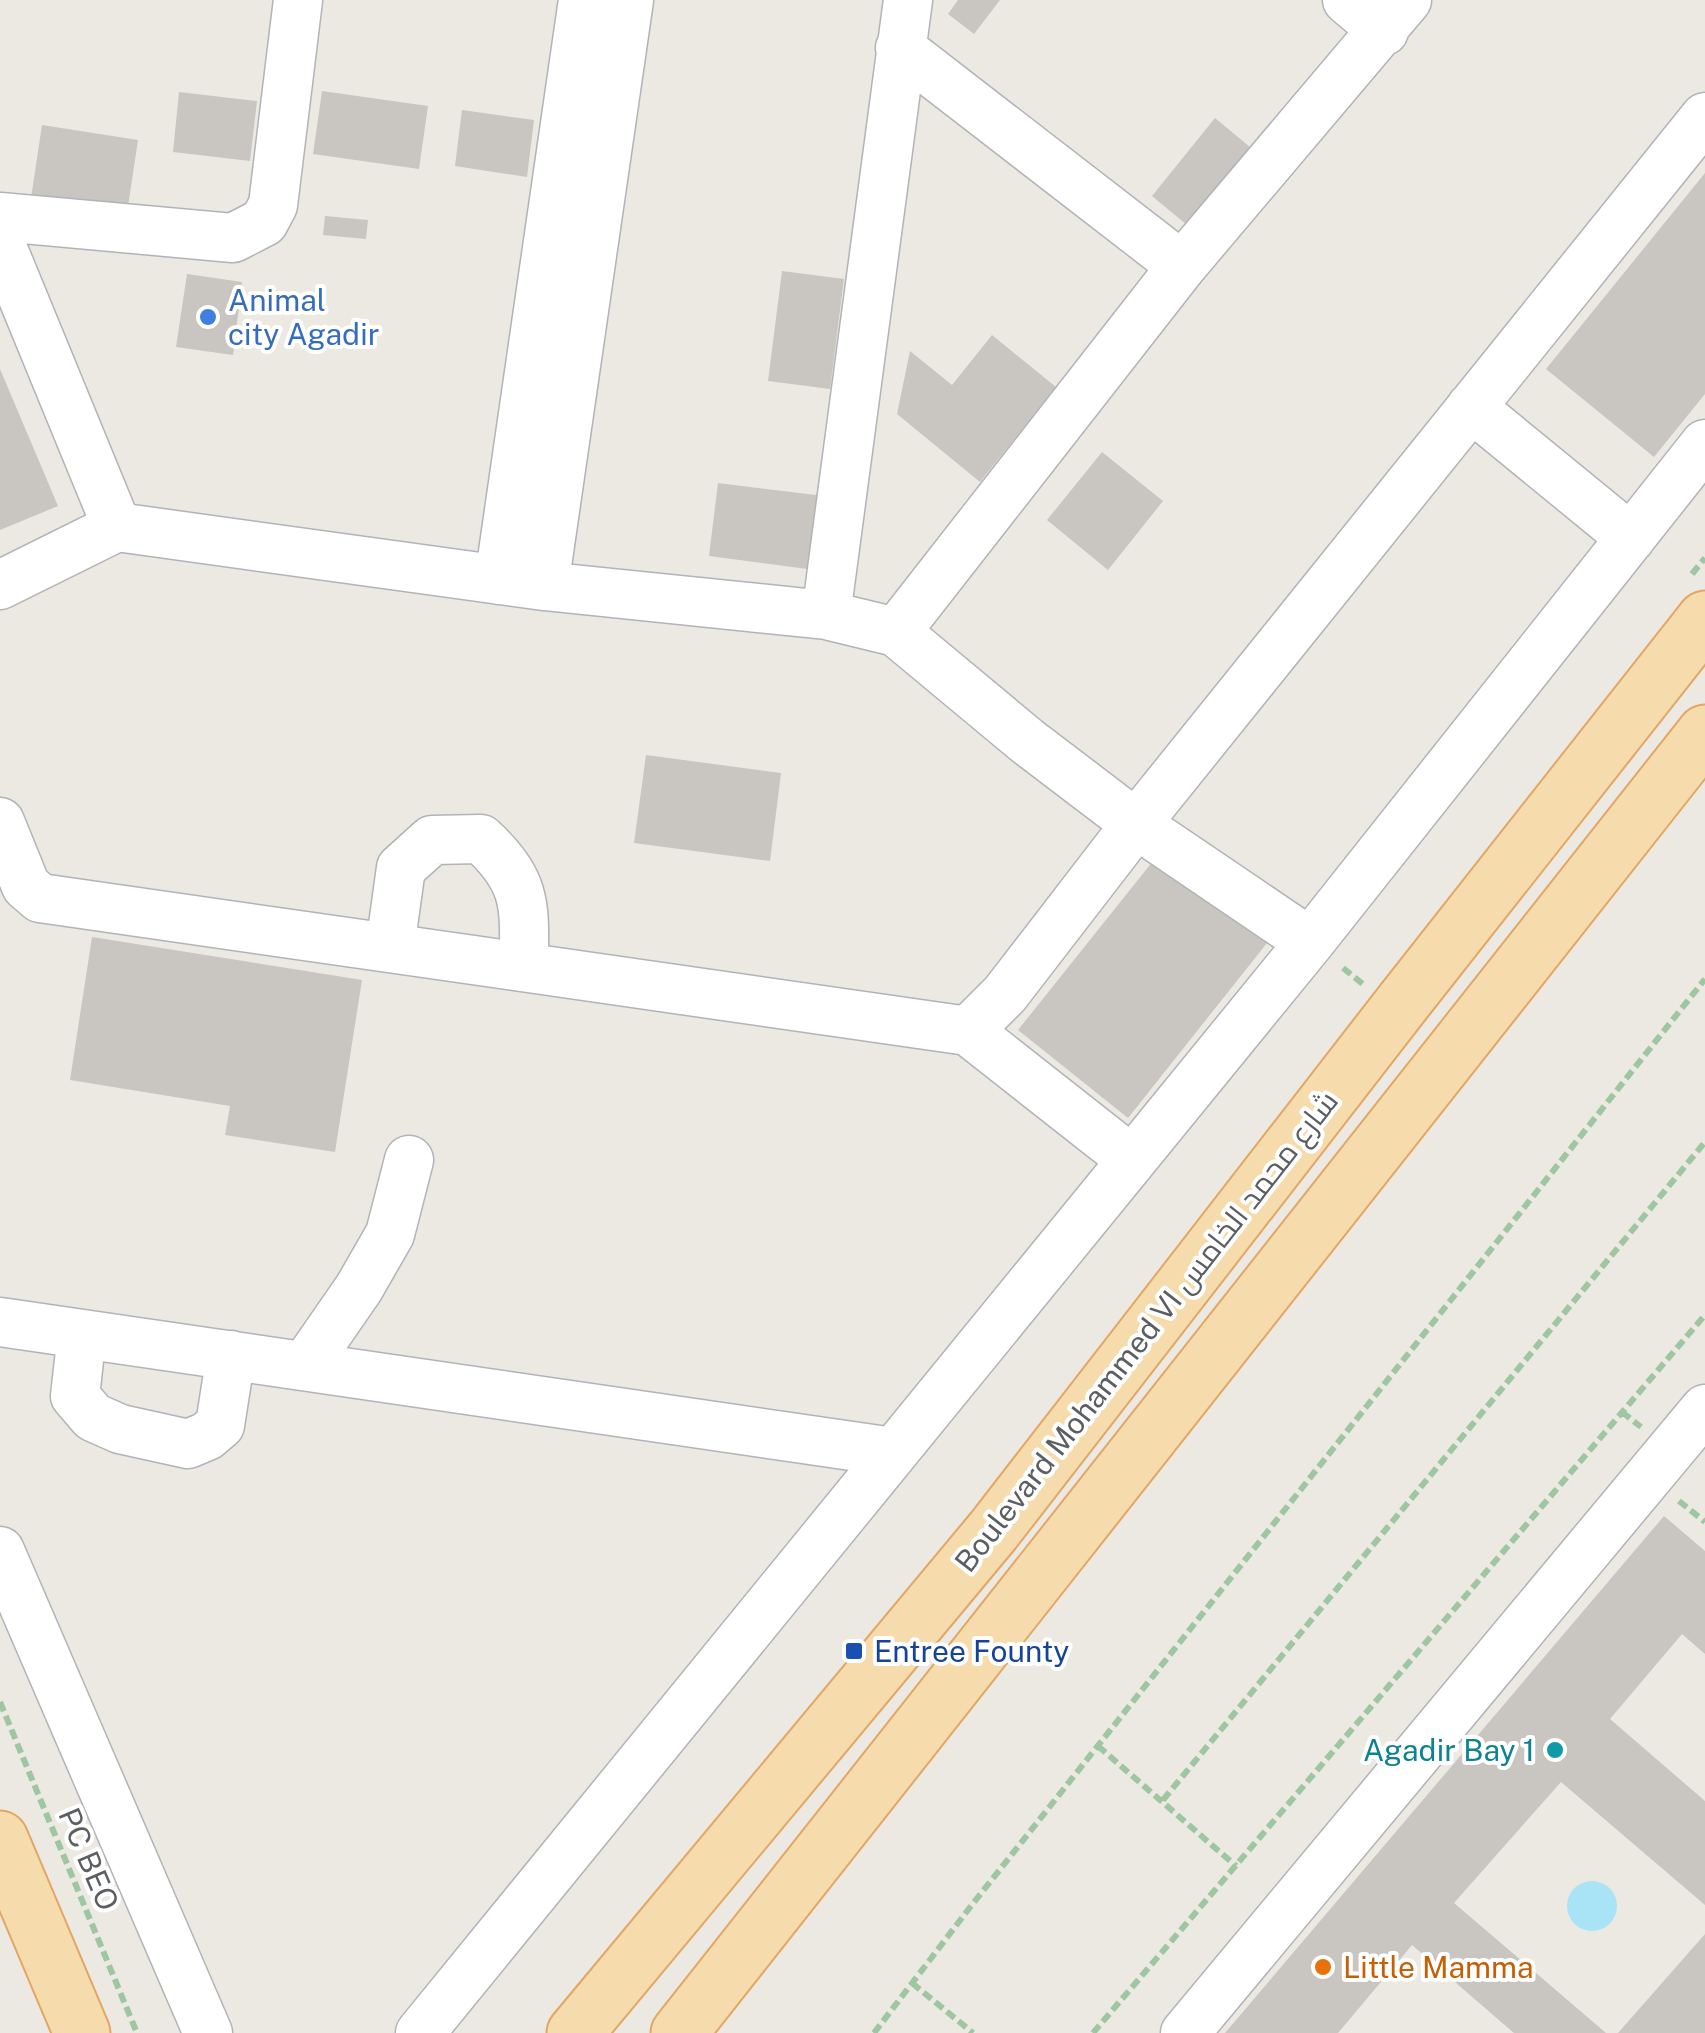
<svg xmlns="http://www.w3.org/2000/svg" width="1705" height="2033" font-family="'Public Sans',Cairo,sans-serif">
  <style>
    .water { fill: #a8e3f6 }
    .building { fill: #c9c5c1 }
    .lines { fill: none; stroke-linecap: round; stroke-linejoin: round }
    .minor-casing { stroke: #b0b4b6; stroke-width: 51 }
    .major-casing { stroke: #e2a665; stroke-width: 59 }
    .path { stroke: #9ec6a1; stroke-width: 6; stroke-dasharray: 10 5; stroke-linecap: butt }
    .minor { stroke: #fff; stroke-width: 48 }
    .major { stroke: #f6dcad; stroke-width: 55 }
    .shop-dot { fill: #3f7fe0; stroke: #fff; stroke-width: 4 }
    .transit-dot { fill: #1a4fb4; stroke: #fff; stroke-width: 4 }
    .culture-dot { fill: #0f9aa8; stroke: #fff; stroke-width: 4 }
    .food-dot { fill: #e8710a; stroke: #fff; stroke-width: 4 }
    .labels { text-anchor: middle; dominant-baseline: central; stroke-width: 8; stroke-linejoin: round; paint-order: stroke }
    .shop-label { font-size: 30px; fill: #366cbe; stroke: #fff; text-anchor: start }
    .street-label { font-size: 30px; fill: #5b5f61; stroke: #fff }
    .transit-label { font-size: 30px; fill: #164399; stroke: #fff; text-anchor: start }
    .culture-label { font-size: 30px; fill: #0d838f; stroke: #fff; text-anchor: end }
    .food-label { font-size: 30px; fill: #c56008; stroke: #fff; text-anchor: start }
  </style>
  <rect width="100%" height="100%" fill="#ece8e2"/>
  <path class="water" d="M1567 1906a25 25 0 1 1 50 0a25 25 0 1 1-50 0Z"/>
  <path class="building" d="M958,0H1000L974,34L948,14Z
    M322,91L428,106L419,169L313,154Z
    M179,92L257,101L250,161L173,152Z
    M462,110L534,120L527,177L455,166Z
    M1215,118L1256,152L1193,230L1152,196Z
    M42,125L138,140L127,213L31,198Z
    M1705,173V394L1654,457L1546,369Z
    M325,216L368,220L366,239L323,235Z
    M782,271L844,279L830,389L768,381Z
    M187,274L242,282L233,355L176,347Z
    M992,335L1056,387L980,482L897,414L910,351L952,385Z
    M0,369L58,506L0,530Z
    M1102,452L1163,501L1108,570L1047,520Z
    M718,483L824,496L815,570L709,556Z
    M646,755L781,773L770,861L634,843Z
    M1157,856L1267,943L1128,1118L1018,1030Z
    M92,937L362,980L335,1152L225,1135L230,1106L70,1080Z
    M1664,1516L1705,1551V1654L1682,1634L1610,1719L1705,1801V1905L1561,1782L1454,1903L1606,2033H1514L1412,1945L1338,2033H1225Z
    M1705,1934V2033H1618Z"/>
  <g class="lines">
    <defs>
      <path id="minor" d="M1347,0L1384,31
        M900,48L1182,266
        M0,217L233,238L264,222L273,205L298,0
        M0,242L117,527
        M1471,407L1631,538
        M499,580L583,0
        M0,585L117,527L544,586L826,615L896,632L1027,741L1136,824L1310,942
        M544,586L629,0
        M826,615L908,0
        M896,632L1182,266L1407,0
        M0,822L26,886L40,898L968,1031L1005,994L1136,824L1705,117
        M390,947L401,868L432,840L481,839C529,883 524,907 524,967
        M968,1031L1132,1160
        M0,1322L893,1452
        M82,1334L75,1396L93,1417L120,1429L188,1444L207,1436L220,1425L231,1355
        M305,1366L359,1288L390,1234L409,1160
        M0,1551L208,2033
        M420,2033L1310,942L1705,444
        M1185,2033L1705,1409"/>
      <path id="major" d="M0,1839L82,2033
        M575,2033L993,1531L1404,1001L1705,619
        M679,2033L1705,733"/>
    </defs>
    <use href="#minor" class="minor-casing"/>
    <use href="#major" class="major-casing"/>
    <path class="path" d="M1692,574L1705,558
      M1343,968L1364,985
      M1622,1412L1641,1427
      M1679,1501L1705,1522
      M0,1702L137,2033
      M1098,1746L1236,1866
      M1163,1800L1705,1142
      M912,1983L973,2033
      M874,2033L971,1906L1705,979
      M1093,2033L1705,1315"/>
    <use href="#minor" class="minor"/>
    <use href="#major" class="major"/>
  </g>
  <circle class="shop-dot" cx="208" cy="317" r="10"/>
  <rect class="transit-dot" x="844" y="1641" width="20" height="20" rx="5"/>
  <circle class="culture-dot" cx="1555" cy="1750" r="10"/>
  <circle class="food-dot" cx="1323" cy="1967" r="10"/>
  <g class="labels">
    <g class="shop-label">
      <text x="228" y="300">Animal<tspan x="228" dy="34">city Agadir</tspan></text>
    </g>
    <g class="street-label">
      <text transform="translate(1146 1331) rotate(-52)">Boulevard Mohammed VI شارع محمد الخامس</text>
      <text transform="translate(89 1859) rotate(67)">PC BEO</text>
    </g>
    <g class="transit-label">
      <text x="874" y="1651">Entree Founty</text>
    </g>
    <g class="culture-label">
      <text x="1535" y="1750">Agadir Bay 1</text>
    </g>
    <g class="food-label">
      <text x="1343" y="1967">Little Mamma</text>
    </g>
  </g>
</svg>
